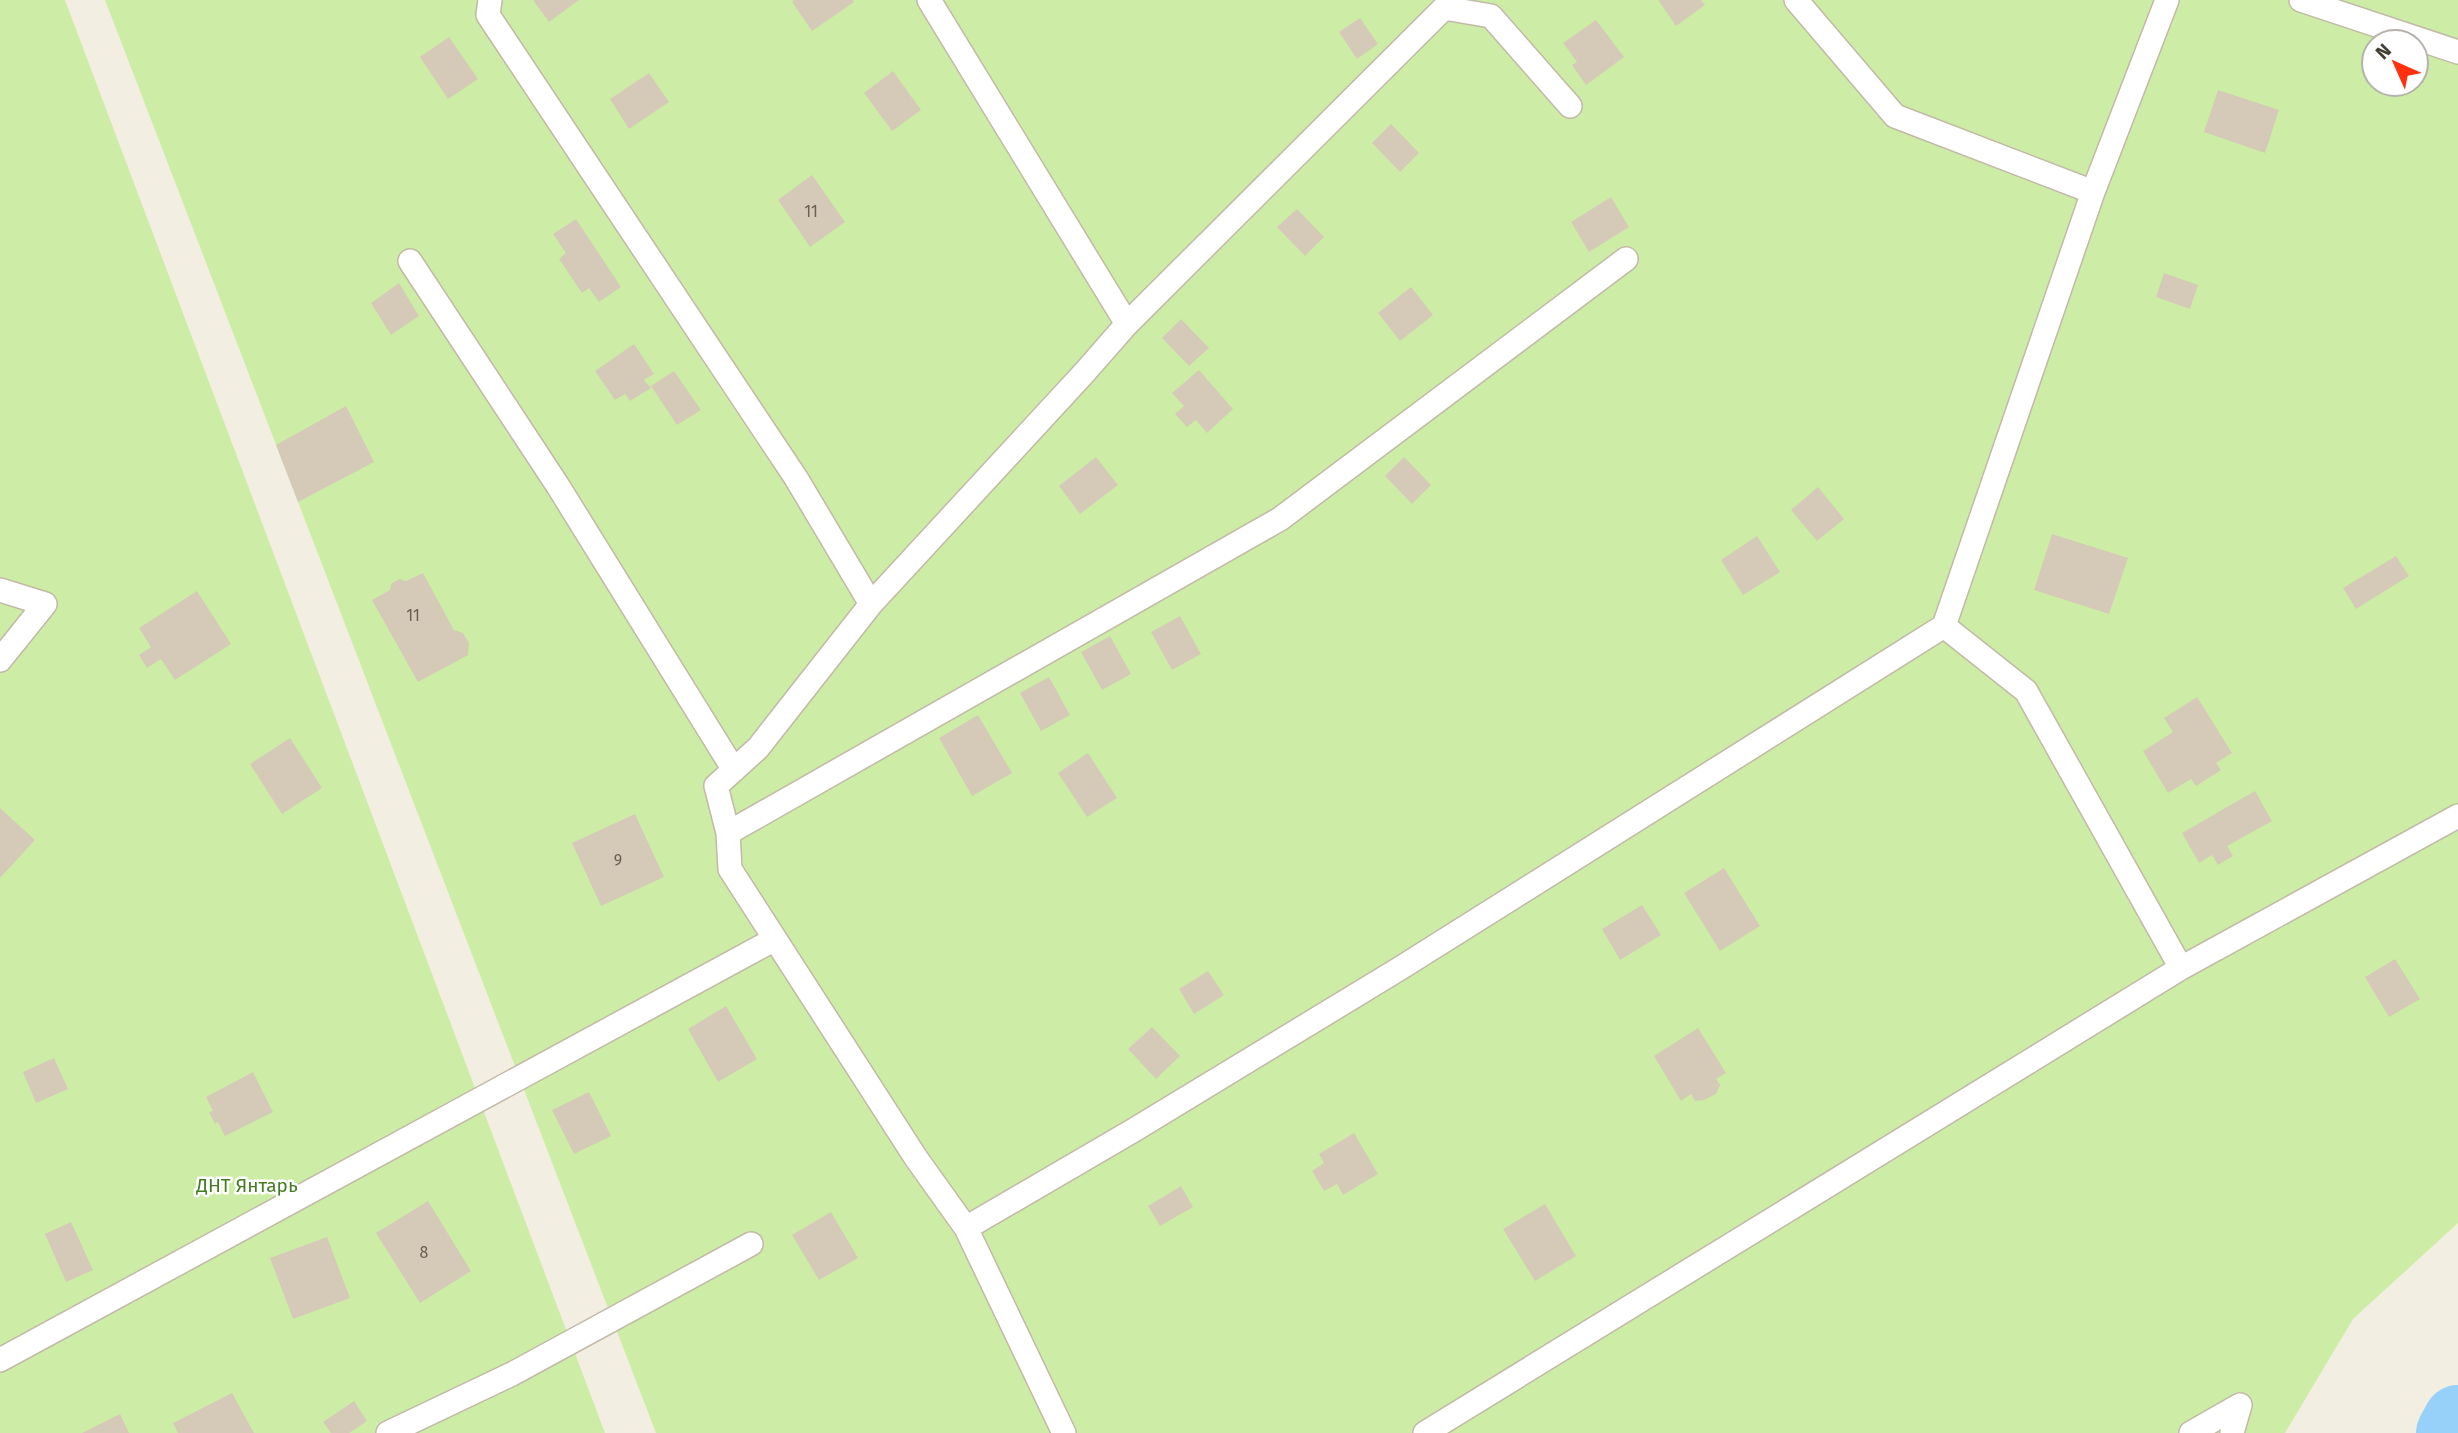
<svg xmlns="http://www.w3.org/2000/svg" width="2458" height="1433" font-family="'Fira Sans',sans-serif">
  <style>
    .green { fill: #cdeda6; fill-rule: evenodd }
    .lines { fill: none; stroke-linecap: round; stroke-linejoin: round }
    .river { stroke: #97d0f8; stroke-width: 70 }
    .building { fill: #d5cab7 }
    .service-casing { stroke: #c2b9a7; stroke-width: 26 }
    .service { stroke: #fff; stroke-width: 23 }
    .labels { text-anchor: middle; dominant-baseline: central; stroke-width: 5; stroke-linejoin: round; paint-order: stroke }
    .number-label { font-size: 16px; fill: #696153 }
    .park-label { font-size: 19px; fill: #437d20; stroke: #fff }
  </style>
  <rect width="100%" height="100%" fill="#f3eee2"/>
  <path class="green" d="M0,0H65L605,1433H0Z
    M105,0H2458V1223L2353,1319L2285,1433H656ZM2374,42H2416V84H2374Z"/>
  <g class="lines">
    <path class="river" d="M2451,1433L2458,1420"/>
  </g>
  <path class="building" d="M533,0H579L549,22Z
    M794,0H853L854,2L812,31L792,2Z
    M1658,0H1701L1705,5L1676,26Z
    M1360,18L1378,44L1357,59L1339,32Z
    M1596,20L1624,57L1586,85L1572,65L1577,62L1563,43Z
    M449,37L478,79L448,99L420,57Z
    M893,71L921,110L892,131L864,93Z
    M649,73L669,102L629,129L610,99Z
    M2218,90L2279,110L2265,153L2204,132Z
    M1391,124L1419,153L1400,172L1372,143Z
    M812,175L845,222L810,247L778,200Z
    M1611,197L1629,227L1589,252L1571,222Z
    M1297,209L1324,237L1305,256L1277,227Z
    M576,219L621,287L599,302L589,288L582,293L559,259L566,253L553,234Z
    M2164,273L2198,285L2190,309L2156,297Z
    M399,283L419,316L391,335L371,303Z
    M1411,287L1433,315L1400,341L1378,313Z
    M1181,319L1209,348L1189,366L1162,338Z
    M634,344L654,374L644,380L651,388L630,401L625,394L615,400L595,371Z
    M1199,370L1233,409L1207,433L1196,420L1187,427L1175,414L1184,406L1172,393Z
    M674,371L701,410L677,425L651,386Z
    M346,406L374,462L298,502L276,445Z
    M1096,457L1118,485L1080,514L1059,486Z
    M1404,457L1431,485L1412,504L1385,476Z
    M1818,487L1844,519L1817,541L1791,510Z
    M2052,534L2128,558L2109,614L2034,590Z
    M1757,536L1780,572L1743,595L1721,560Z
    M2396,556L2409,576L2356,609L2343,588Z
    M423,573L454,630L463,633L469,643L468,655L418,682L372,600L390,590L391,584L399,579L406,581Z
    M197,591L231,644L175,680L161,659L147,668L139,655L151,647L139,628Z
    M1180,616L1201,654L1172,670L1151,632Z
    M1110,636L1131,674L1102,690L1081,652Z
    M1049,677L1070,715L1041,731L1020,693Z
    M2197,697L2232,753L2216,763L2221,770L2196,786L2191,779L2168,793L2143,751L2173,732L2164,718Z
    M978,715L1012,773L972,796L939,738Z
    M290,738L322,788L282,814L250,764Z
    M1088,753L1117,798L1087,817L1058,773Z
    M2255,791L2272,821L2227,846L2233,856L2218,865L2212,855L2199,863L2182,833Z
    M0,808L35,840L0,878Z
    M635,814L664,877L601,906L572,843Z
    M1724,868L1760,926L1720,951L1684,893Z
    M1642,905L1661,935L1620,960L1602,929Z
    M2395,959L2420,999L2389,1017L2365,977Z
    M1208,971L1224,995L1194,1014L1179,989Z
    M726,1006L757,1059L718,1082L688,1029Z
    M1152,1027L1180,1056L1156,1079L1128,1049Z
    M1698,1028L1726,1073L1716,1079L1720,1085L1716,1094L1704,1100L1695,1101L1691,1094L1681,1101L1654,1056Z
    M54,1058L68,1089L36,1103L23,1072Z
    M253,1072L273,1112L225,1136L218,1122L215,1124L209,1112L213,1111L206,1097Z
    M589,1092L611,1136L574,1154L552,1110Z
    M1354,1133L1378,1174L1343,1195L1337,1184L1324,1191L1312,1171L1324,1163L1319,1154Z
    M1181,1186L1193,1207L1160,1226L1148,1206Z
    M428,1201L471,1271L420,1303L376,1233Z
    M1545,1204L1576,1256L1535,1281L1503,1229Z
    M831,1212L858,1258L819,1280L792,1235Z
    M71,1222L93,1270L66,1282L45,1234Z
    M327,1237L350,1298L293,1319L270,1258Z
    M232,1393L254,1433H178L173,1423Z
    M354,1401L367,1421L349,1433H331L323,1422Z
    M120,1414L129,1433H82Z"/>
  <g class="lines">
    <defs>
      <path id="service" d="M490,0L488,15L796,478L871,604
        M929,0L1127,324
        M1796,0L1895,116L2093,192
        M2301,0L2458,52
        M410,261L558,486L734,770
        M0,590L45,604L0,660
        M1944,626L2026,691L2181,968
        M728,833L1280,519L1626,259
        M966,1228L1134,1130L1399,969L1944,626L2093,192L2167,0
        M0,1360L775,939
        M388,1433L512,1374L751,1244
        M1064,1433L966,1228L916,1158L730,869L728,833L716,786L758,748L871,604L1085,372L1127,324L1444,8L1491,16L1570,106
        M1425,1433L2181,968L2458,816
        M2191,1433L2240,1405
        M2232,1433L2240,1405"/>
    </defs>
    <use href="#service" class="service-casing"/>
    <use href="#service" class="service"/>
  </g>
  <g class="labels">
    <g class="number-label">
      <text x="811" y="211">11</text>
      <text x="413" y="615">11</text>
      <text x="618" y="860">9</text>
      <text x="424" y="1252">8</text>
    </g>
    <g class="park-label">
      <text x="247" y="1185">ДНТ Янтарь</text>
    </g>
  </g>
  <g transform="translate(2395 63) rotate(315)"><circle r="33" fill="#ffffff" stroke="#b5b2ad" stroke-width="2"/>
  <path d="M0-5L12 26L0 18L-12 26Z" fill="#ff310e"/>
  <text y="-10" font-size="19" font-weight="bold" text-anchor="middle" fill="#453e32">N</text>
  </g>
</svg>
